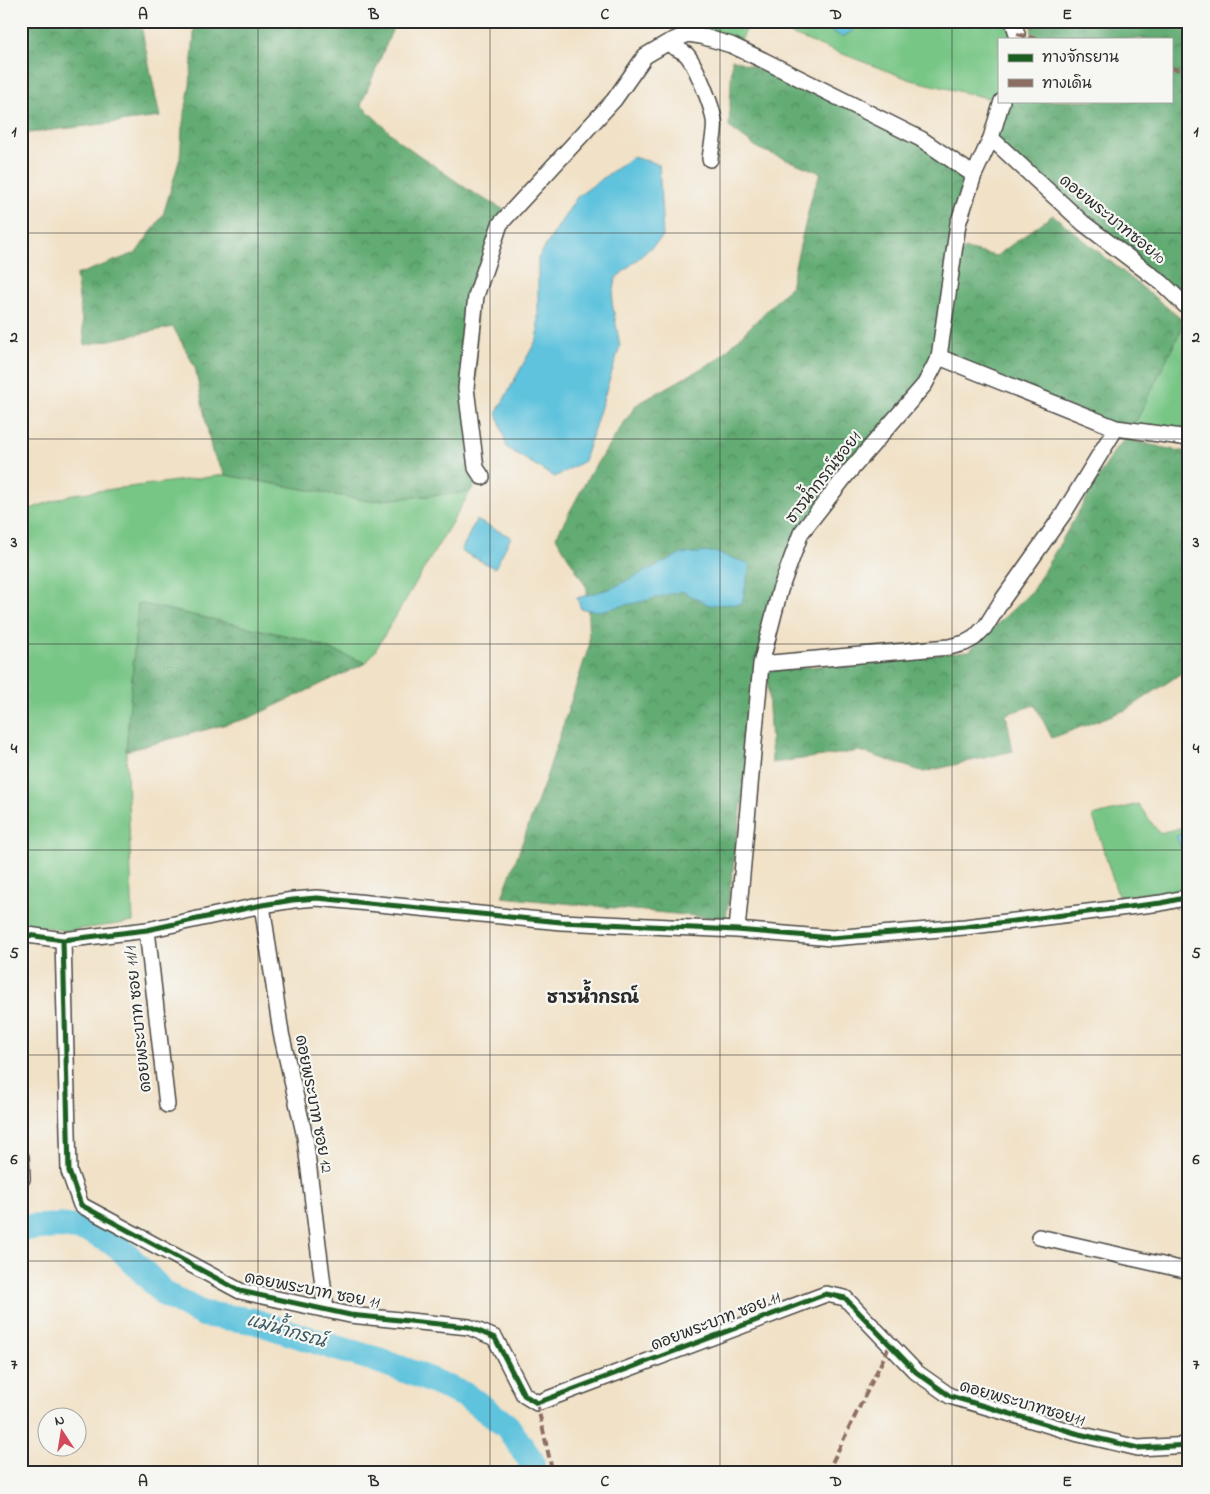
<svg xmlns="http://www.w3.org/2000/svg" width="1210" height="1494" font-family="'Indie Flower','Playpen Sans Thai',sans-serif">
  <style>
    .green { fill: #78c686; stroke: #527858 }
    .forest { fill: url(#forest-crowns); stroke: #466b4f }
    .water { fill: #5fc3dd; stroke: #457784 }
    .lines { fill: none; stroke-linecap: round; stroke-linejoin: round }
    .river { stroke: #5fc3dd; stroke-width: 26 }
    .street-casing { stroke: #494642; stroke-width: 18 }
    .street { stroke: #fff; stroke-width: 15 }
    .quiet { stroke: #8d6e63; stroke-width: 4; stroke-dasharray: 8 4; stroke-linecap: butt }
    .cycleway-casing { stroke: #f6f6f2; stroke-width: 8 }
    .cycleway { stroke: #1b5e20; stroke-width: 5 }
    .grid { fill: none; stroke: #2b2b2b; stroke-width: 1; stroke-opacity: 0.55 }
    .labels { text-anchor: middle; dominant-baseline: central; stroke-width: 4.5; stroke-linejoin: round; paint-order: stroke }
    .street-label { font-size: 16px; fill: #2b2b2b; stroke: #f6f6f2 }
    .neighbourhood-label { font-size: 18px; font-weight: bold; fill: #2b2b2b; stroke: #f6f6f2 }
    .water-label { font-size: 18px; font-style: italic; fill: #3b5960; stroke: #f6f6f2 }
    .neatline { fill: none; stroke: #2b2b2b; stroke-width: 2 }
    .grid-label { font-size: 16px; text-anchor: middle; font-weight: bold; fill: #2b2b2b }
  </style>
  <defs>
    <pattern id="forest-crowns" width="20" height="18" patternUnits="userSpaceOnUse" patternTransform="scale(1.25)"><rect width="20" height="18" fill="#62ab73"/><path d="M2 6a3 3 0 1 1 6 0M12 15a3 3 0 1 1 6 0" fill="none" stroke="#518b5f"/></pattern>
  </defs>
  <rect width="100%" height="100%" fill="#f6f6f2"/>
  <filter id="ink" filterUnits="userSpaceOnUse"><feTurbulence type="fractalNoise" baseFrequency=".02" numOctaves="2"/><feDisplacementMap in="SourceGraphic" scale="10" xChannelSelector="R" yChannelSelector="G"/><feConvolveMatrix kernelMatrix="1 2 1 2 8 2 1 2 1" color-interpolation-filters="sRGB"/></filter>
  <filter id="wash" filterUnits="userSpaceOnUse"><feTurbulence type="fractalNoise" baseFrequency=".0096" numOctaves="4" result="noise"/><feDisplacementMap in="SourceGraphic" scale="20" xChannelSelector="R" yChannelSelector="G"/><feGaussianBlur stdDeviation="1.12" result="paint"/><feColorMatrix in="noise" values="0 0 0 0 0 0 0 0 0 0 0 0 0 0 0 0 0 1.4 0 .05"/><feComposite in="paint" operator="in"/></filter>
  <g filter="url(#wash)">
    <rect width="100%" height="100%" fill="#f1e1c6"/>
    <path class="green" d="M685,21H749L740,44L683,29Z
      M756,21H1013L1016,39H999V94L996,100L911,80Z
      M1185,322L1189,324V438L1116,428L1136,421Z
      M225,475L370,501L470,492L375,651L366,663L302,639L138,603L126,751L133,922L65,931L40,926L21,925V600L30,509L73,494Z
      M1138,804L1159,833L1189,826V890L1118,896L1093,816Z"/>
    <path class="forest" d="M21,21H140L160,117L21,134Z
      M195,21H396L361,105L399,141L470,191L510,213L476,296V467L482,477L470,492L370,501L225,475L212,452L195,367L173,327L85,345L76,275L136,253L163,215L180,158L182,128L190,85Z
      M1031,21H1189V309L991,138L1008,101H1171V39H1032Z
      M732,59L842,100L974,175L953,259L966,249L996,256L1053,215L1185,322L1136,421L1116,428L939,357L801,533L761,664L726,919L502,897L543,787L589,646L587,588L556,537L591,472L636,405L718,359L790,287L813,192L821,173L759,149L729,127Z
      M1126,439L1178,451H1189V668L1128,709L1052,738L1035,705L1006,714L1013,751L924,772L860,751L772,763L767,671L969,651L1032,591L1116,448Z
      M138,603L302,639L366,663L249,718L126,751Z"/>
    <path class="water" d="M814,21H857L854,30L842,37Z
      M632,157L659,164L663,237L616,278L612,302L620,346L584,461L555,477L507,448L497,412L538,337V258L577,197Z
      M476,520L511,537L495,568L461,551Z
      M714,552L750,564L742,604L709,605L682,591L644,601L599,611L581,609L577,598L612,588L680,554Z
      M1189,832V867L1176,836Z"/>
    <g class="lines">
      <path class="river" d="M21,1228L61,1226L89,1230L117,1245L166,1295L203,1314L254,1321L333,1347L371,1358L413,1373L467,1396L507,1426L532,1462L531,1473"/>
    </g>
  </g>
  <g filter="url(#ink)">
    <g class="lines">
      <defs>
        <path id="street" d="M1013,21L1017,34L1016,39
          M667,43C673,47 682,50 687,55C696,66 712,105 714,120C716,130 711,148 710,159
          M991,138L1083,223L1162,283L1189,309
          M939,357L1116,428L1189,438
          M482,477L476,468L466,388L476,296L500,224L614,100L645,56L667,43L688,34L701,36L731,45L763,60L921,139L974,175
          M761,664L949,647L965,643L974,638L986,626L1003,599L1064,513L1116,428
          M262,905L281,1033L305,1137L326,1310
          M147,930L167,1105
          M737,930L761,664L780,590L801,533L848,473L925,384L939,357L958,224L974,175L991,138L1002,101
          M21,934L63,940L147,930L262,905L293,900L317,898L561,922L737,930L832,938L965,927L1161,903L1189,897
          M63,940L69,1171L81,1205L240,1291L350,1315L469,1327L495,1338L524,1395L537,1403L826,1294L845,1298L916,1372L950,1396L1079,1434L1138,1448L1189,1445
          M21,1157L22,1179
          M1039,1237L1189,1271"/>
      </defs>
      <use href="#street" class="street-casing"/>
      <use href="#street" class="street"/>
      <path class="quiet" d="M1017,34L1037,39
        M1171,68L1189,72
        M537,1403L552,1470V1473
        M827,1473L890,1345"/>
      <defs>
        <path id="cycleway" d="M21,934L63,940L147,930L262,905L293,900L317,898L561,922L737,930L832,938L965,927L1161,903L1189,897
          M63,940L69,1171L81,1205L240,1291L350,1315L469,1327L495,1338L524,1395L537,1403L826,1294L845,1298L916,1372L950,1396L1079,1434L1138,1448L1189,1445"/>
      </defs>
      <use href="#cycleway" class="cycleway-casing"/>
      <use href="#cycleway" class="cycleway"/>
    </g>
  </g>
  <path class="grid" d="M258,21V1473M490,21V1473M720,21V1473M952,21V1473M21,233H1189M21,439H1189M21,644H1189M21,850H1189M21,1055H1189M21,1261H1189"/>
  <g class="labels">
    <g class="street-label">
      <text transform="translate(1112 220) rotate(39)">ดอยพระบาทซอย10</text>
      <text transform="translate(824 478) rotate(-52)">ธารน้ำกรณ์ซอย1</text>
      <text transform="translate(139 1019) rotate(-96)">ดอยพระบาท ซอย 11/1</text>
      <text transform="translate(313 1104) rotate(79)">ดอยพระบาท ซอย 12</text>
      <text transform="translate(312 1291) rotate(11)">ดอยพระบาท ซอย 11</text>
      <text transform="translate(716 1322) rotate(-21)">ดอยพระบาท ซอย 11</text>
      <text transform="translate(1022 1404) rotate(16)">ดอยพระบาทซอย11</text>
    </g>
    <g class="neighbourhood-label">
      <text x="593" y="999">ธารน้ำกรณ์</text>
    </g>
    <g class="water-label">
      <text transform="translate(286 1332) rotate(16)">แม่น้ำกรณ์</text>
    </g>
  </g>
  <rect width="1210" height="1494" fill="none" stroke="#f6f6f2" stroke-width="55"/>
  <rect x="998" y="38" width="175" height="65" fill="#f6f6f2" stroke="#a5a5a2"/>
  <rect x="1008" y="54" width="25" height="8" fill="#1b5e20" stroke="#a5a5a2"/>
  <text x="1042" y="62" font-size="15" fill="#2b2b2b">ทางจักรยาน</text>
  <rect x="1008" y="79" width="25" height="8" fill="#8d6e63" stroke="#a5a5a2"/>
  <text x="1042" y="88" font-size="15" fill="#2b2b2b">ทางเดิน</text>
  <g transform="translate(62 1432) rotate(348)"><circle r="24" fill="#f6f6f2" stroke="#a5a5a2"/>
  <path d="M0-4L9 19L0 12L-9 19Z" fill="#d1495b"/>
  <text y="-8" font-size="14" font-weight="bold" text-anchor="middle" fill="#2b2b2b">N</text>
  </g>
  <rect x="28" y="28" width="1154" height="1438" class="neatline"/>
  <g class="grid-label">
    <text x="143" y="19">A</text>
    <text x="374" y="19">B</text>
    <text x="605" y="19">C</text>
    <text x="836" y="19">D</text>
    <text x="1067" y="19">E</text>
    <text x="14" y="136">1</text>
    <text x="1196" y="136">1</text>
    <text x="14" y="342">2</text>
    <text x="1196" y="342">2</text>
    <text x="14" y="547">3</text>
    <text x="1196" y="547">3</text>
    <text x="14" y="753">4</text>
    <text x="1196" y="753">4</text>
    <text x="14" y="958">5</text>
    <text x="1196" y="958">5</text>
    <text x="14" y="1164">6</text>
    <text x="1196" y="1164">6</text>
    <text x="14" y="1369">7</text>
    <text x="1196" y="1369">7</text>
    <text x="143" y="1486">A</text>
    <text x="374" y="1486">B</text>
    <text x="605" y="1486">C</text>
    <text x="836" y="1486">D</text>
    <text x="1067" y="1486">E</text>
  </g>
</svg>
